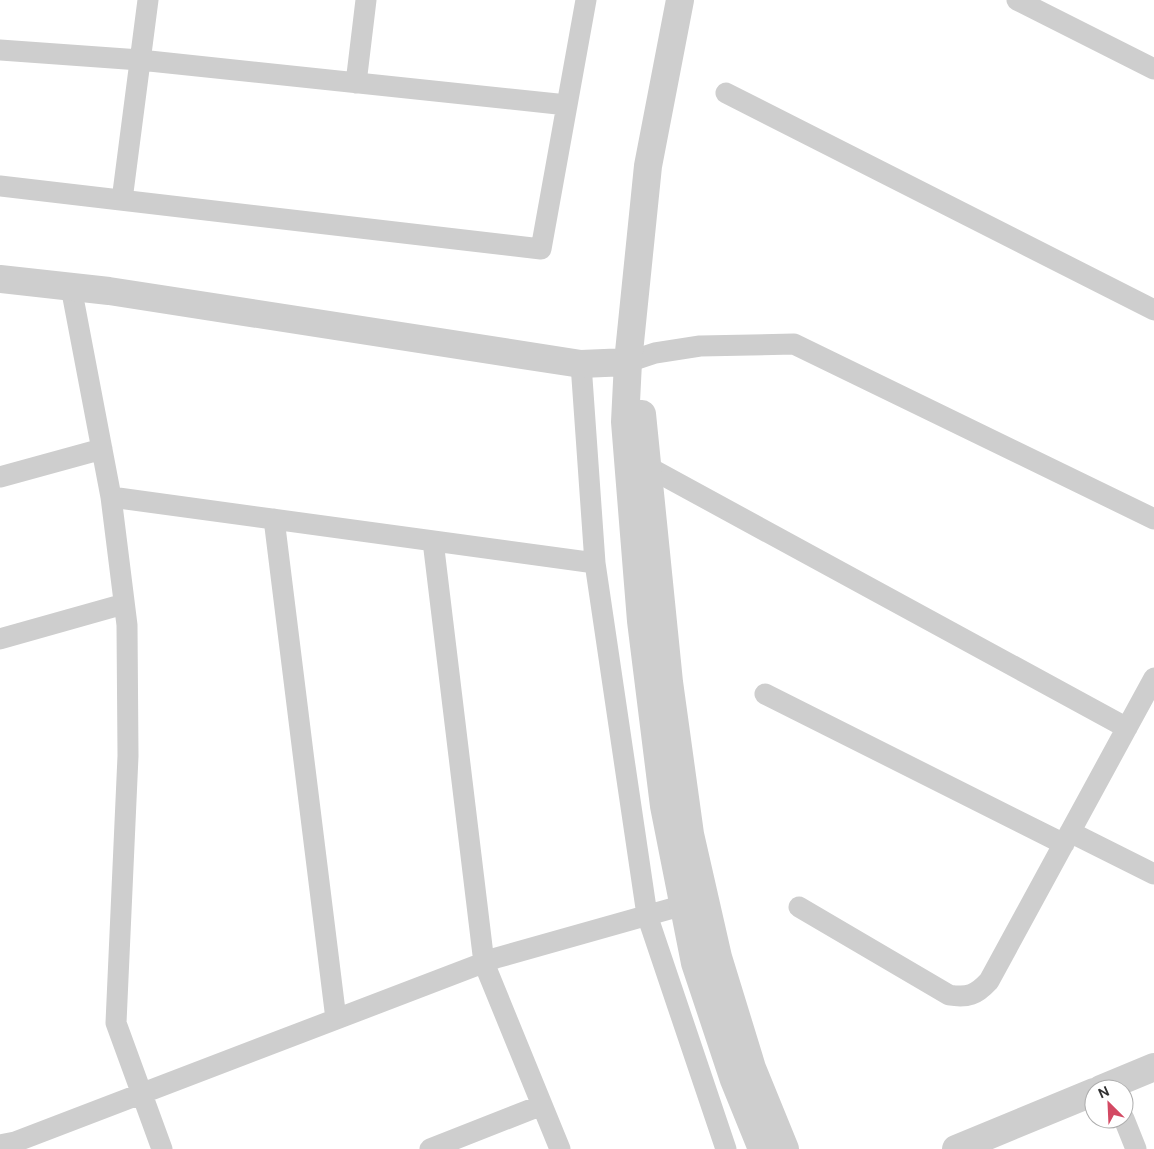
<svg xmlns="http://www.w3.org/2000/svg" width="1154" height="1149" font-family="'DM Sans',sans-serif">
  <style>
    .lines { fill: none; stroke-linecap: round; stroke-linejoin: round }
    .minor { stroke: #cecece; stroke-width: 21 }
    .tertiary { stroke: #cecece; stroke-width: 28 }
  </style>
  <rect width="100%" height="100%" fill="#fff"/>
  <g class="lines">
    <path class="minor" d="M1017,0L1154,69
      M0,50L140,60L567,105
      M356,83L366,0
      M726,93L1154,310
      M0,186L541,249L586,0
      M122,200L148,0
      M71,287L111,497L127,625L128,756L116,1023L162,1149
      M628,362L655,353L700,346L794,344L1154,519
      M581,364L595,563L647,915L726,1149
      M648,467L1127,728
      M0,477L102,449
      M111,497L595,563
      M274,519L336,1019
      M433,541L484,963L560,1149
      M0,639L124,604
      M765,694L1064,844
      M1070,832L1154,874
      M799,907L949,995C968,998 976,995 989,981L1154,678
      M1124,1119L1136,1149
      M0,1145L15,1142L496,958L684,905
      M430,1149L542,1105"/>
    <path class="tertiary" d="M680,0L648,166L628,362L625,422L641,621L664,806L695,963L734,1080L762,1149
      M0,279L109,291L581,364L628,362
      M642,414L669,682L690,834L718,957L752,1068L785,1149
      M1101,1089L1154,1067
      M956,1149L1094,1092"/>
  </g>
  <g transform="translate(1109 1104) rotate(336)"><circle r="24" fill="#ffffff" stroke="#adadad"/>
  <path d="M0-4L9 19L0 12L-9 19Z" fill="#d34963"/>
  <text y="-8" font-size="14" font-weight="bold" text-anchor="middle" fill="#313131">N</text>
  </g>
</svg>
